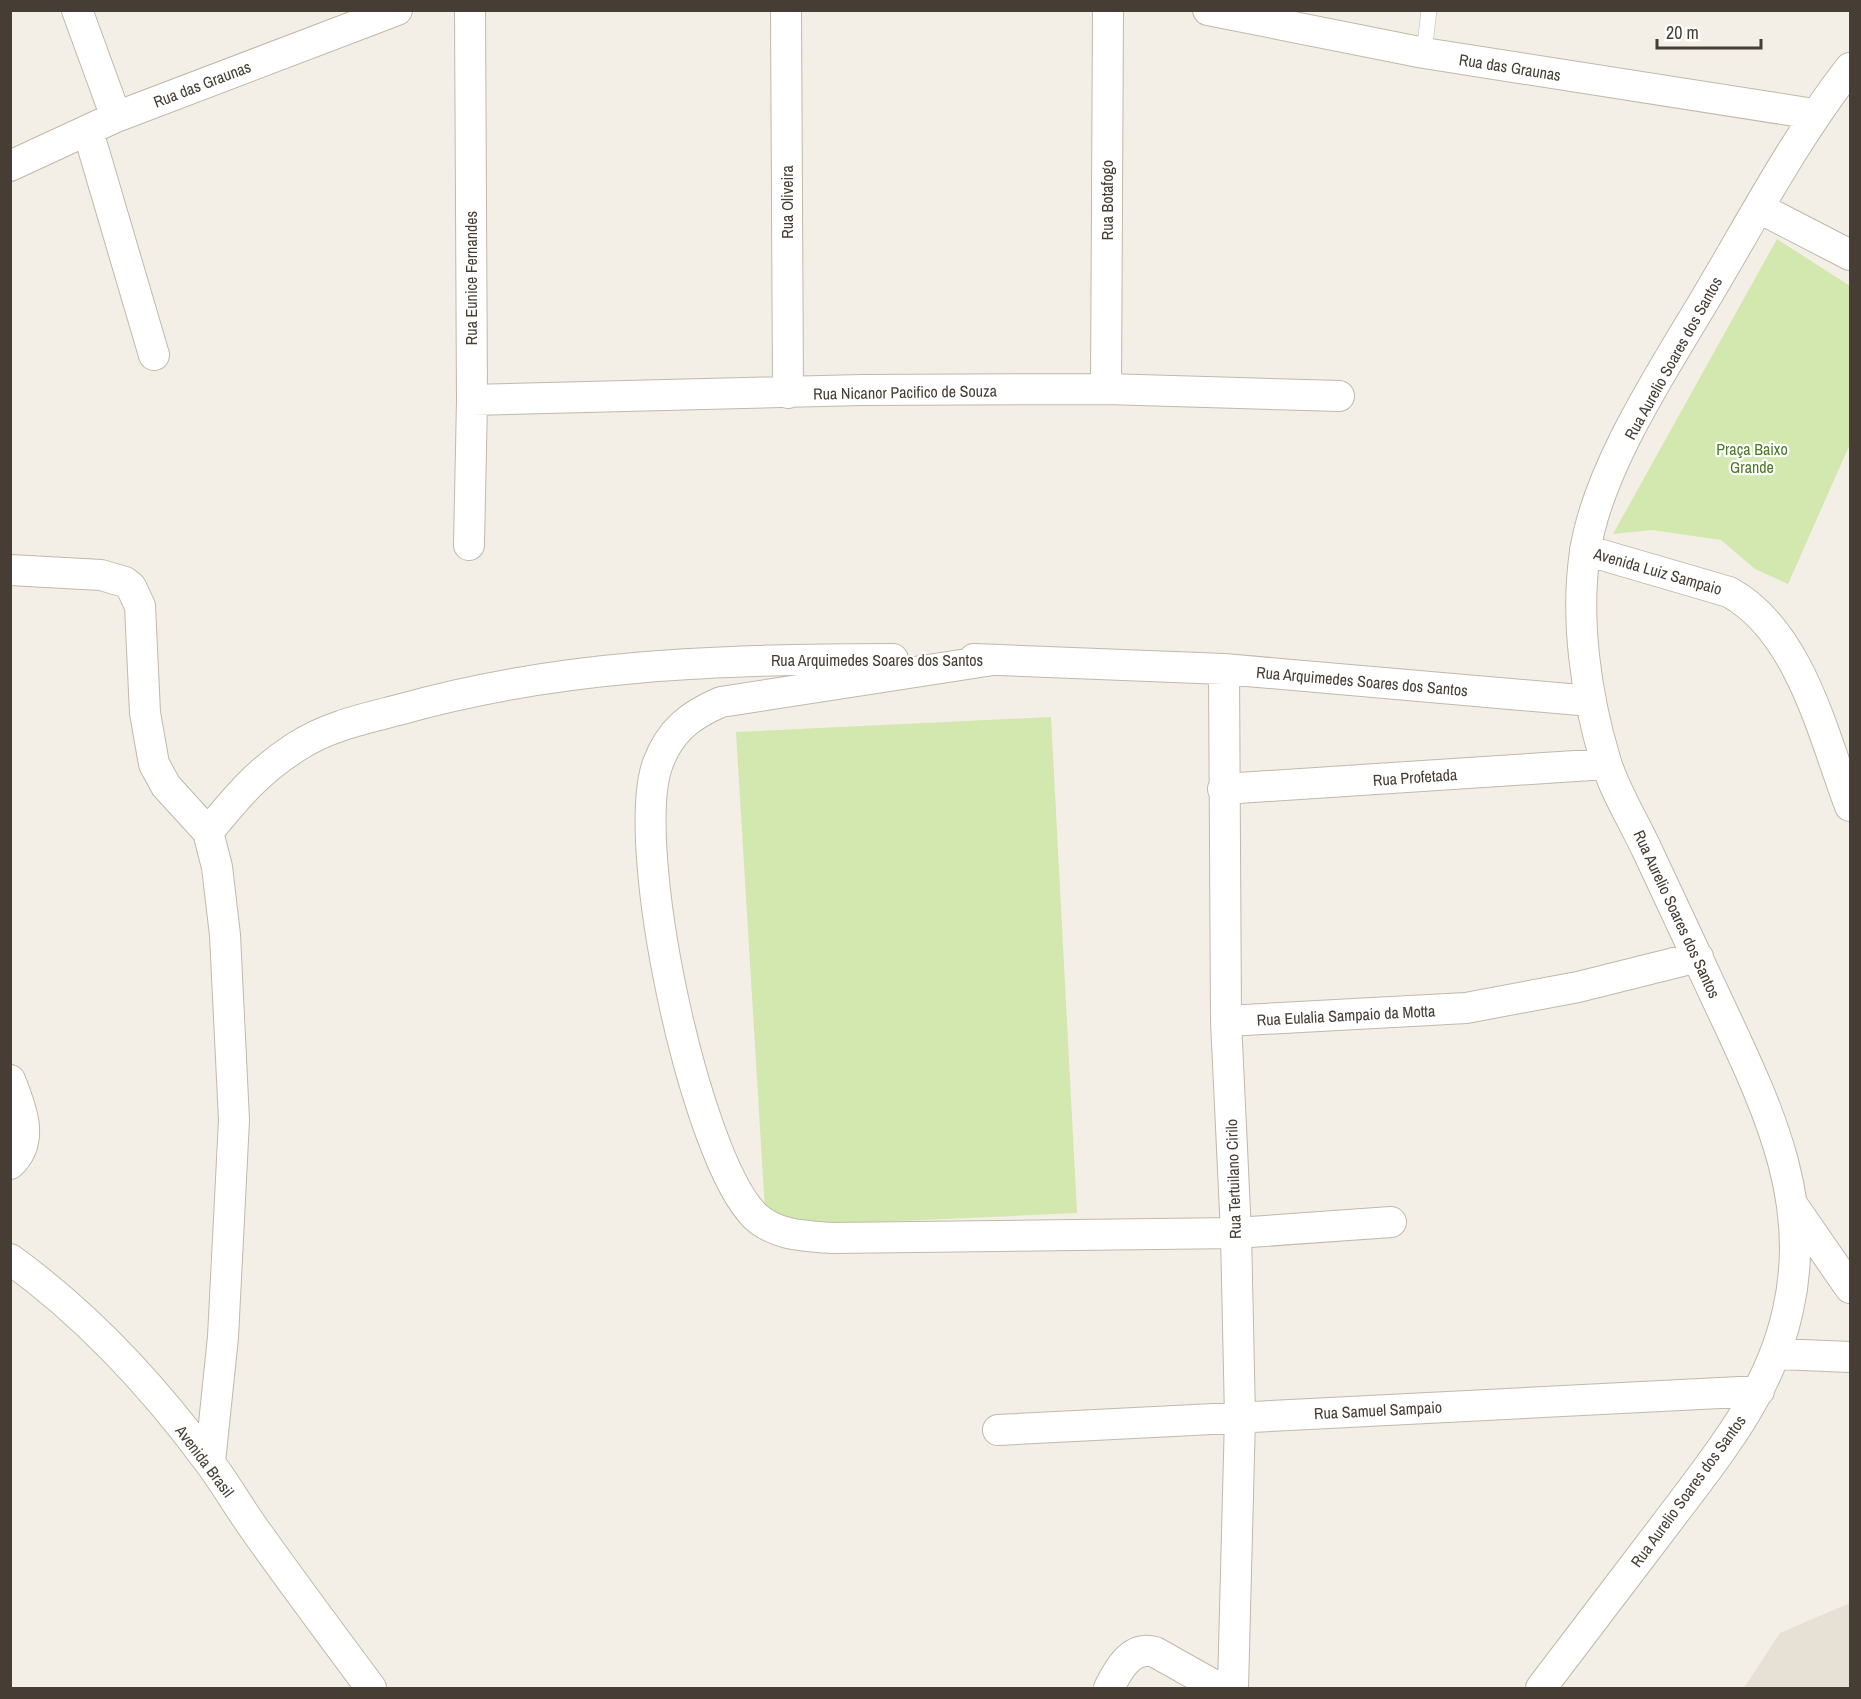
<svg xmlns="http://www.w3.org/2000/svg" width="1861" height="1699" font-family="'Archivo Narrow',sans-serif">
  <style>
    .residential { fill: #e7e0d4 }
    .green { fill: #d2e8ae }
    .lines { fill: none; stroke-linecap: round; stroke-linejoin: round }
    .service-casing { stroke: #c2b8ab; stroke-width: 16 }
    .minor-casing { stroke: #c2b8ab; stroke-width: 32 }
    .service { stroke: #fff; stroke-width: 15 }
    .minor { stroke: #fff; stroke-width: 30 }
    .labels { text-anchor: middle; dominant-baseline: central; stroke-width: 4.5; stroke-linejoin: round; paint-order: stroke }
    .street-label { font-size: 16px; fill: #463e35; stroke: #fff }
    .park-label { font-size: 16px; fill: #4c7927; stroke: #fff }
  </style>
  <rect width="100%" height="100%" fill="#f3eee6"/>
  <path class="residential" d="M1850,1603V1688H1744L1780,1633Z"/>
  <path class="green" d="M1777,239L1850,286V444L1788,584L1755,569L1721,540L1652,530L1613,534Z
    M1051,717L1077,1213L766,1227L736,732Z"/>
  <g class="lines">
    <defs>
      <path id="service" d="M1424,53L1429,10"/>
      <path id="minor" d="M77,10L116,117
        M786,10L788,393
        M1208,10L1424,53L1814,114
        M88,131L154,355
        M10,166L116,117L397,10
        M1759,208L1850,255
        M1106,389L1108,10
        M472,400L862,390L1106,389L1339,396
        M469,545L472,400L470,10
        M1585,550L1729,592C1800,631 1823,735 1850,806
        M10,570L101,575L125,582L131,587L140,606L145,713L154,764L166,786L208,832L217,867L225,935L234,1120L223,1337L210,1462
        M974,659L1224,669L1591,701
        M993,660L721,702C690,715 670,731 658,763C628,842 695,1157 755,1216C776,1236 806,1236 832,1238L1236,1233L1391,1222
        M1224,669L1226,1021L1236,1233L1240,1417L1233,1688
        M1223,789L1606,764
        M208,832C237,797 257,772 296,747C326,727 363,719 398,710C559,664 726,659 893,659
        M1226,1021L1466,1008L1578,987L1698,957
        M10,1080C20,1106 36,1140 10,1164
        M1794,1207L1850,1288
        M10,1259C86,1314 154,1387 210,1463C227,1486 241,1511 258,1534C295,1586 333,1637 371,1688
        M1776,1354L1850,1357
        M998,1430L1759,1391
        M1109,1688C1118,1670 1131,1645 1155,1652L1219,1688
        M1541,1688C1581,1635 1622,1582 1662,1529C1713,1461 1770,1395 1788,1310C1812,1206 1771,1115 1728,1023C1701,965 1674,907 1647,850C1633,820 1614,790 1605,759C1586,695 1575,619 1585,552C1598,466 1666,366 1710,291C1755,215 1796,137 1850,68"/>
    </defs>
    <use href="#service" class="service-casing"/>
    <use href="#minor" class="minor-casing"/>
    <use href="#service" class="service"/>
    <use href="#minor" class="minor"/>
  </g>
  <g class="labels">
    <g class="street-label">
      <text transform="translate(1510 67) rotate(9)">Rua das Graunas</text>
      <text transform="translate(202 84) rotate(-21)">Rua das Graunas</text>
      <text transform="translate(1107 200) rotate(-90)">Rua Botafogo</text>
      <text transform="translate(787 202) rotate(-90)">Rua Oliveira</text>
      <text transform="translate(471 278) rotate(-90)">Rua Eunice Fernandes</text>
      <text transform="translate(1673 358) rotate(-61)">Rua Aurelio Soares dos Santos</text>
      <text transform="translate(905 392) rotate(-1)">Rua Nicanor Pacifico de Souza</text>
      <text transform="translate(1658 571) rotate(16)">Avenida Luiz Sampaio</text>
      <text x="877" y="660">Rua Arquimedes Soares dos Santos</text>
      <text transform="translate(1362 681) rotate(5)">Rua Arquimedes Soares dos Santos</text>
      <text transform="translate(1415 777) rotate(-4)">Rua Profetada</text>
      <text transform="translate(1677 914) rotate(65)">Rua Aurelio Soares dos Santos</text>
      <text transform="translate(1346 1015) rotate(-3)">Rua Eulalia Sampaio da Motta</text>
      <text transform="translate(1233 1179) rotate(-92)">Rua Tertuilano Cirilo</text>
      <text transform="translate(1378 1410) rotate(-3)">Rua Samuel Sampaio</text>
      <text transform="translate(205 1461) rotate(53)">Avenida Brasil</text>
      <text transform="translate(1688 1491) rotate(-54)">Rua Aurelio Soares dos Santos</text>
    </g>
    <g class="park-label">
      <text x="1752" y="449">Praça Baixo<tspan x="1752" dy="18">Grande</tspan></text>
    </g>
  </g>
  <rect width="1861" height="1699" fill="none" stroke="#463e35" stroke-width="24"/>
  <path d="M1657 39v9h104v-9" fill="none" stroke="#463e35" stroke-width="3"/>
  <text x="1666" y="39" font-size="18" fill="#463e35" stroke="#ffffff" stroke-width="4.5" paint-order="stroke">20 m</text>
</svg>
